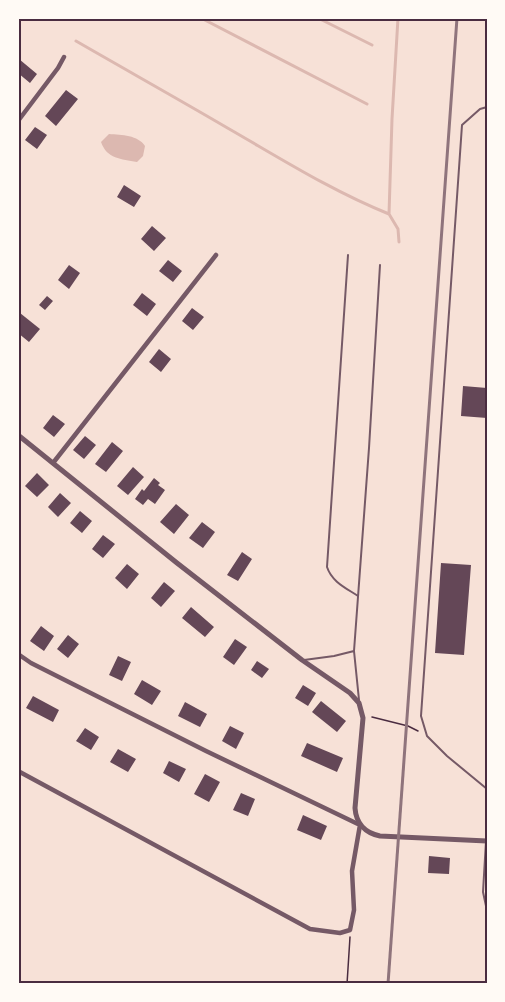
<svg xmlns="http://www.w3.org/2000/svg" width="505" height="1002" font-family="Commissioner,sans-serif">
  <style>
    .water { fill: #dcb8b0 }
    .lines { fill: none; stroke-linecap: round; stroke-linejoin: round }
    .stream { stroke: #dcb8b0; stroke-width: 3 }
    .building { fill: #644757 }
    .path { stroke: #4a2c40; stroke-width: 1.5 }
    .service { stroke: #755966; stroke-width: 2 }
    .minor { stroke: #755966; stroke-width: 4.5 }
    .tertiary { stroke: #755966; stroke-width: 5 }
    .rail { stroke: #8f747c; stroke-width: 3 }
    .neatline { fill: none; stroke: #4a2c40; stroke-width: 2 }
  </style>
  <rect width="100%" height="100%" fill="#f7e1d7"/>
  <path class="water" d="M109,134C122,135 138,135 145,146L143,156L137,162C121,159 107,159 101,142Z"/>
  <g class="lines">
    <path class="stream" d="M201,18L367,104
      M318,18L372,45
      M398,18L392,119L389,214L398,229L399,242
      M76,41C128,71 180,100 231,130C283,160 334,192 389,214"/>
  </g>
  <path class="building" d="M19,59L37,74L30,83L18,73Z
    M66,90L78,99L56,126L45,116Z
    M35,127L47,135L37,149L25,140Z
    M124,185L141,196L134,207L117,197Z
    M152,226L166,238L154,251L141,239Z
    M168,260L182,271L173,282L159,271Z
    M69,265L80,273L69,289L58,280Z
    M142,293L156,304L147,316L133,305Z
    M47,296L53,301L45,310L39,305Z
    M192,308L204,317L193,330L182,321Z
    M20,313L40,329L29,342L18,333V315Z
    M159,349L171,359L161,372L149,362Z
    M463,386L487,388V418L461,416Z
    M53,415L65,424L54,437L43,428Z
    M85,436L96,445L84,459L73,450Z
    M112,442L123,451L106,472L95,464Z
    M133,467L144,477L128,495L117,486Z
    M37,473L49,485L37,497L25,486Z
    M154,478L160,483L158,485L165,490L155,504L148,499L143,505L135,499L142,489L144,491Z
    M60,493L71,503L58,517L48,507Z
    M176,504L189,515L174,534L160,522Z
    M80,511L92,521L82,533L70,523Z
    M202,522L215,532L203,548L189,538Z
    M103,535L115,544L103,558L92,549Z
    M242,552L252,559L238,581L227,575Z
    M441,563L471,565L464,655L435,653Z
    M127,564L139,574L127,589L115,578Z
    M164,582L175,591L161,607L151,598Z
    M191,607L214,627L205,637L182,618Z
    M41,626L54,636L44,651L30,641Z
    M68,635L79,644L68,658L57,649Z
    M235,639L247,647L234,665L223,657Z
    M118,656L131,662L122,681L109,675Z
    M257,661L269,669L262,678L251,670Z
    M142,680L161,691L152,705L134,694Z
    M303,685L316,693L308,706L295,698Z
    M33,696L59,710L53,722L26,708Z
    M321,701L346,721L337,732L312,712Z
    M185,702L207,714L200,727L178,716Z
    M230,726L244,733L236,749L222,741Z
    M85,728L99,737L91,750L76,741Z
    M307,743L343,758L337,772L301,756Z
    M118,749L136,759L128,772L110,762Z
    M169,761L186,769L179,782L163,773Z
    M205,774L220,782L209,802L194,794Z
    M241,793L255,799L248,816L233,810Z
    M303,815L327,826L321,840L297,830Z
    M429,856L450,858L449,874L428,873Z"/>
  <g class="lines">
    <path class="path" d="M372,717L408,726L418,731
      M347,984L350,937"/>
    <path class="service" d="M487,107L480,109L462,125L421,716L427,736L447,756L487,789
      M348,255L327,567C332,582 346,588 358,596
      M304,660L334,656L354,651
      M359,700L354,651L369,448L380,265
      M487,837L486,841L483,892L486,906L487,907"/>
    <path class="minor" d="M18,121L58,68L64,57
      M53,463L216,255
      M18,654L31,663L206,751L360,825L352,871L354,910L350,930L340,933L310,929L18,771"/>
    <path class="tertiary" d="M18,435L177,563L302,660L350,693L359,703L363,718L355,808C356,823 365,833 380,836L487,841"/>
    <path class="rail" d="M388,984L457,18"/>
  </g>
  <rect width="505" height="1002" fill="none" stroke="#fffaf5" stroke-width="39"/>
  <rect x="20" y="20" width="466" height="962" class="neatline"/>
</svg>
